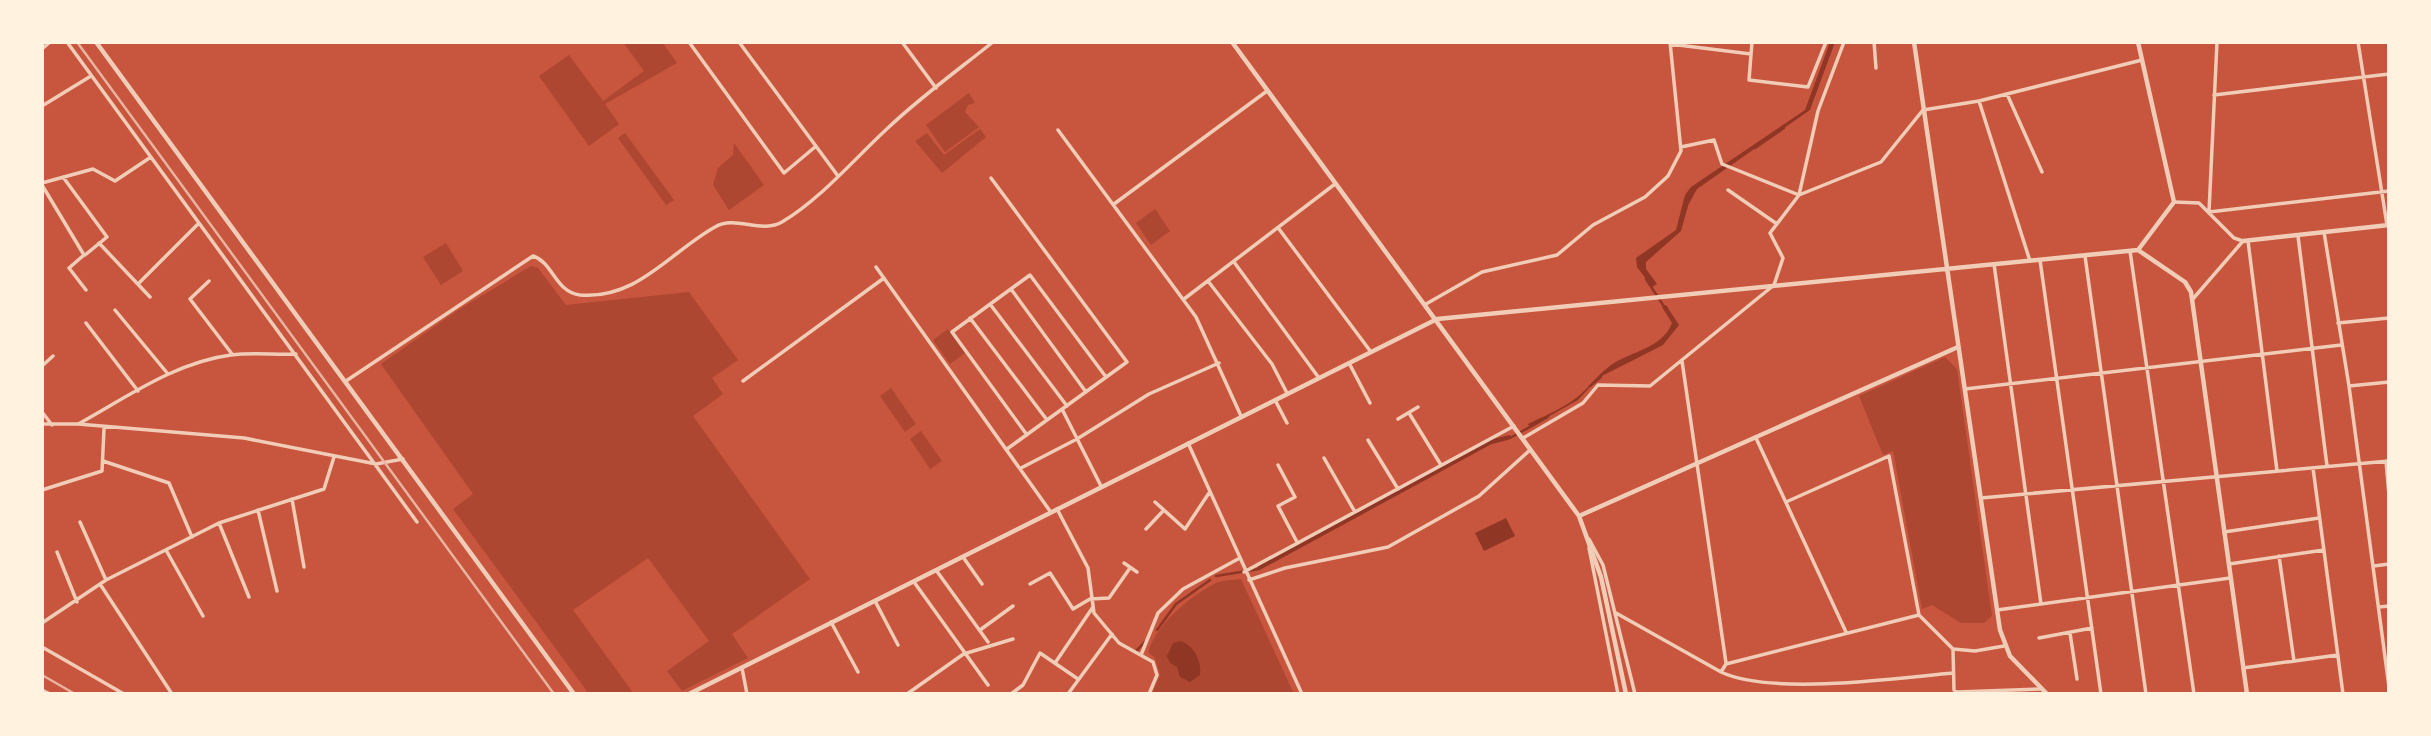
<svg xmlns="http://www.w3.org/2000/svg" width="2431" height="736" font-family="'Titillium Web',sans-serif">
  <style>
    .green { fill: #ae4732 }
    .water { fill: #8f3625 }
    .lines { fill: none; stroke-linecap: round; stroke-linejoin: round }
    .stream { stroke: #8f3625; stroke-width: 2.5 }
    .minor { stroke: #f1ccb7; stroke-width: 3.5 }
    .tertiary { stroke: #f1ccb7; stroke-width: 4.5 }
    .rail { stroke: #e9b49f; stroke-width: 2.5 }
  </style>
  <rect width="100%" height="100%" fill="#c8553d"/>
  <path class="green" d="M623,42H662L677,63L605,104L619,124L589,146L539,76L569,55L603,101L644,71Z
    M969,93L975,103L968,105L965,112L979,127L945,152L926,125Z
    M980,129L986,137L942,173L915,141L927,133L944,155Z
    M625,133L674,200L666,205L618,138Z
    M734,143L764,185L729,210L713,185L718,168L733,155Z
    M1155,209L1170,231L1151,245L1136,223Z
    M446,243L463,271L441,285L423,257Z
    M531,266L538,268L566,305L689,292L738,360L712,378L723,394L693,416L810,579L732,634L748,658L682,691L667,671L709,641L648,558L573,610L634,694H589L453,509L473,494L381,364L458,310Z
    M948,329L965,353L950,364L933,340Z
    M1945,357L1957,369L1992,616L1984,623H1961L1932,605L1922,609L1893,451L1883,455L1859,396Z
    M891,388L916,424L905,432L880,396Z
    M921,431L942,461L930,469L910,439Z
    M1241,579L1294,694H1152L1160,675L1155,658L1148,652C1157,624 1188,598 1214,584C1221,580 1232,580 1241,579Z"/>
  <path class="water" d="M1830,42H1835L1810,110L1697,189L1690,199L1681,231L1646,262V269L1657,284L1652,287L1637,267L1636,258L1676,230L1685,195L1691,187L1805,110Z
    M1666,305L1679,325L1663,345L1598,378L1578,400L1530,427L1528,424C1544,416 1562,409 1576,398C1588,389 1597,375 1611,365C1631,351 1662,349 1672,323L1662,307Z
    M1510,435L1511,437L1494,441L1258,569L1257,565L1493,439Z
    M1506,518L1515,536L1484,551L1475,533Z
    M1180,641C1194,645 1202,661 1200,675L1190,682L1180,677L1177,667L1170,663L1167,656L1173,643Z"/>
  <g class="lines">
    <path class="stream" d="M1755,148L1784,128
      M1688,203L1695,190
      M1646,279L1665,308
      M1590,386L1601,377
      M1216,576L1259,569L1491,443L1510,438L1548,417
      M1157,630L1176,604L1210,580
      M1135,652L1145,642"/>
    <path class="minor" d="M67,42L417,522
      M689,42L784,173L815,147
      M739,42L838,176
      M902,42L936,88
      M1752,42L1749,80L1808,87L1826,42
      M1874,42L1876,68
      M2217,42L2209,212L2389,191
      M2358,42L2387,225
      M1670,44L1751,54
      M42,49L50,42
      M2007,94L2042,172
      M2214,95L2389,74
      M1979,101L2030,261
      M42,106L91,76
      M1058,130L1196,317L1241,416
      M1681,147L1714,140L1722,164L1799,195L1881,162L1923,110L1979,101L2142,60
      M63,177L107,237L85,255
      M991,178L1127,362L1007,449
      M42,183L93,169L115,181L151,157
      M42,185L84,255L69,268L86,290
      M1728,190L1777,224
      M2174,202L2199,203L2234,238L2243,241L2192,300
      M1114,204L1267,91
      M1279,229L1371,352
      M2324,232L2349,386L2389,687
      M2298,236L2327,466
      M2248,241L2277,471
      M99,243L150,297
      M2130,251L2194,694
      M2085,256L2146,694
      M2040,260L2101,694
      M1234,262L1319,378
      M1994,264L2041,604
      M876,267L1050,511
      M42,281V287
      M209,281L190,299L232,354
      M1208,281L1272,364L1287,393
      M138,284L199,223
      M1011,289L1086,392
      M1184,299L1335,184
      M990,304L1067,406
      M1426,304L1482,272L1557,255L1593,225L1645,197L1668,176L1681,151L1670,42
      M115,310L168,374
      M970,318L1047,420
      M86,323L138,391
      M2338,323L2389,318
      M1682,361L1726,663
      M1349,363L1370,403
      M42,366L53,356
      M346,381L533,256C553,262 555,292 580,295C637,300 670,252 715,227C735,215 762,234 782,222C821,199 856,157 890,126C922,96 958,70 993,42
      M743,381L884,278
      M2349,386L2389,382
      M1965,389L2341,345
      M1275,400L1287,423
      M1062,409L1101,486
      M42,412L52,425
      M1409,413L1441,465
      M1398,419L1418,407
      M80,423C127,397 176,362 231,355C252,352 275,355 296,354
      M42,424H78L244,438L376,464L403,459
      M1027,435L952,332L1030,275L1106,377
      M1523,438L1583,403L1598,385L1650,386L1774,285L1783,258L1770,233L1799,195L1818,111L1844,42
      M1756,438L1846,632
      M1368,440L1398,489
      M1188,443L1302,694
      M1324,458L1355,512
      M103,461L169,483L192,537
      M2386,461L2389,495
      M1278,465L1295,497L1278,506L1297,542
      M1021,468L1077,439L1149,394L1219,363
      M2313,468L2343,694
      M42,490L102,471L104,429
      M1981,498L2389,461
      M292,499L304,567
      M1155,502L1185,529L1209,493
      M1786,502L1889,456L1919,615L1953,649L1975,651L2004,646
      M1057,509L1088,568L1094,613L1119,643L1153,662L1157,675L1149,694
      M258,510L277,591
      M80,522L106,580
      M219,523L249,597
      M1146,529L1164,510
      M2224,532L2319,518
      M1589,539L1603,565L1635,694
      M1589,548L1618,694
      M166,550L203,616
      M57,552L77,602
      M2279,556L2294,661
      M963,557L982,584
      M1124,563L1137,572
      M2229,564L2324,550
      M2374,566L2389,564
      M936,570L988,642
      M1244,572L1514,426
      M1249,580L1285,568L1388,547L1479,496L1530,450
      M914,582L988,685
      M100,584L172,694
      M1030,584L1050,573L1073,609L1090,599L1109,598L1130,568
      M875,601L898,645
      M2379,607L2389,606
      M1997,610L2230,578
      M1616,613L1721,672L1726,664L1919,615
      M831,622L858,672
      M42,623L106,580L219,523L324,489L334,457
      M980,630L1013,606
      M2070,633L2077,679
      M2039,638L2092,628
      M42,647L124,694
      M1953,650L1954,690L1957,692L2040,689
      M967,653L1013,639
      M1141,655L1158,613L1183,589L1238,559
      M1055,663L1093,607
      M742,668L747,694
      M2243,668L2338,655
      M1721,672C1772,696 1896,678 1953,673
      M42,690L50,694
      M907,694L965,653
      M1011,694L1023,685L1040,653L1078,679
      M1068,694L1112,634"/>
    <path class="tertiary" d="M96,42L574,694
      M1232,42L1579,516L1601,577L1626,694
      M1914,42L2000,630L2010,656L2047,694
      M2243,241L2389,225
      M2138,250L2185,282L2191,292L2247,694
      M1579,516L1958,347
      M689,694L1437,319L2138,250L2174,202L2138,42"/>
    <path class="rail" d="M77,42L554,694
      M42,675L75,694"/>
  </g>
  <rect width="2431" height="736" fill="none" stroke="#fff3e0" stroke-width="88"/>
</svg>
